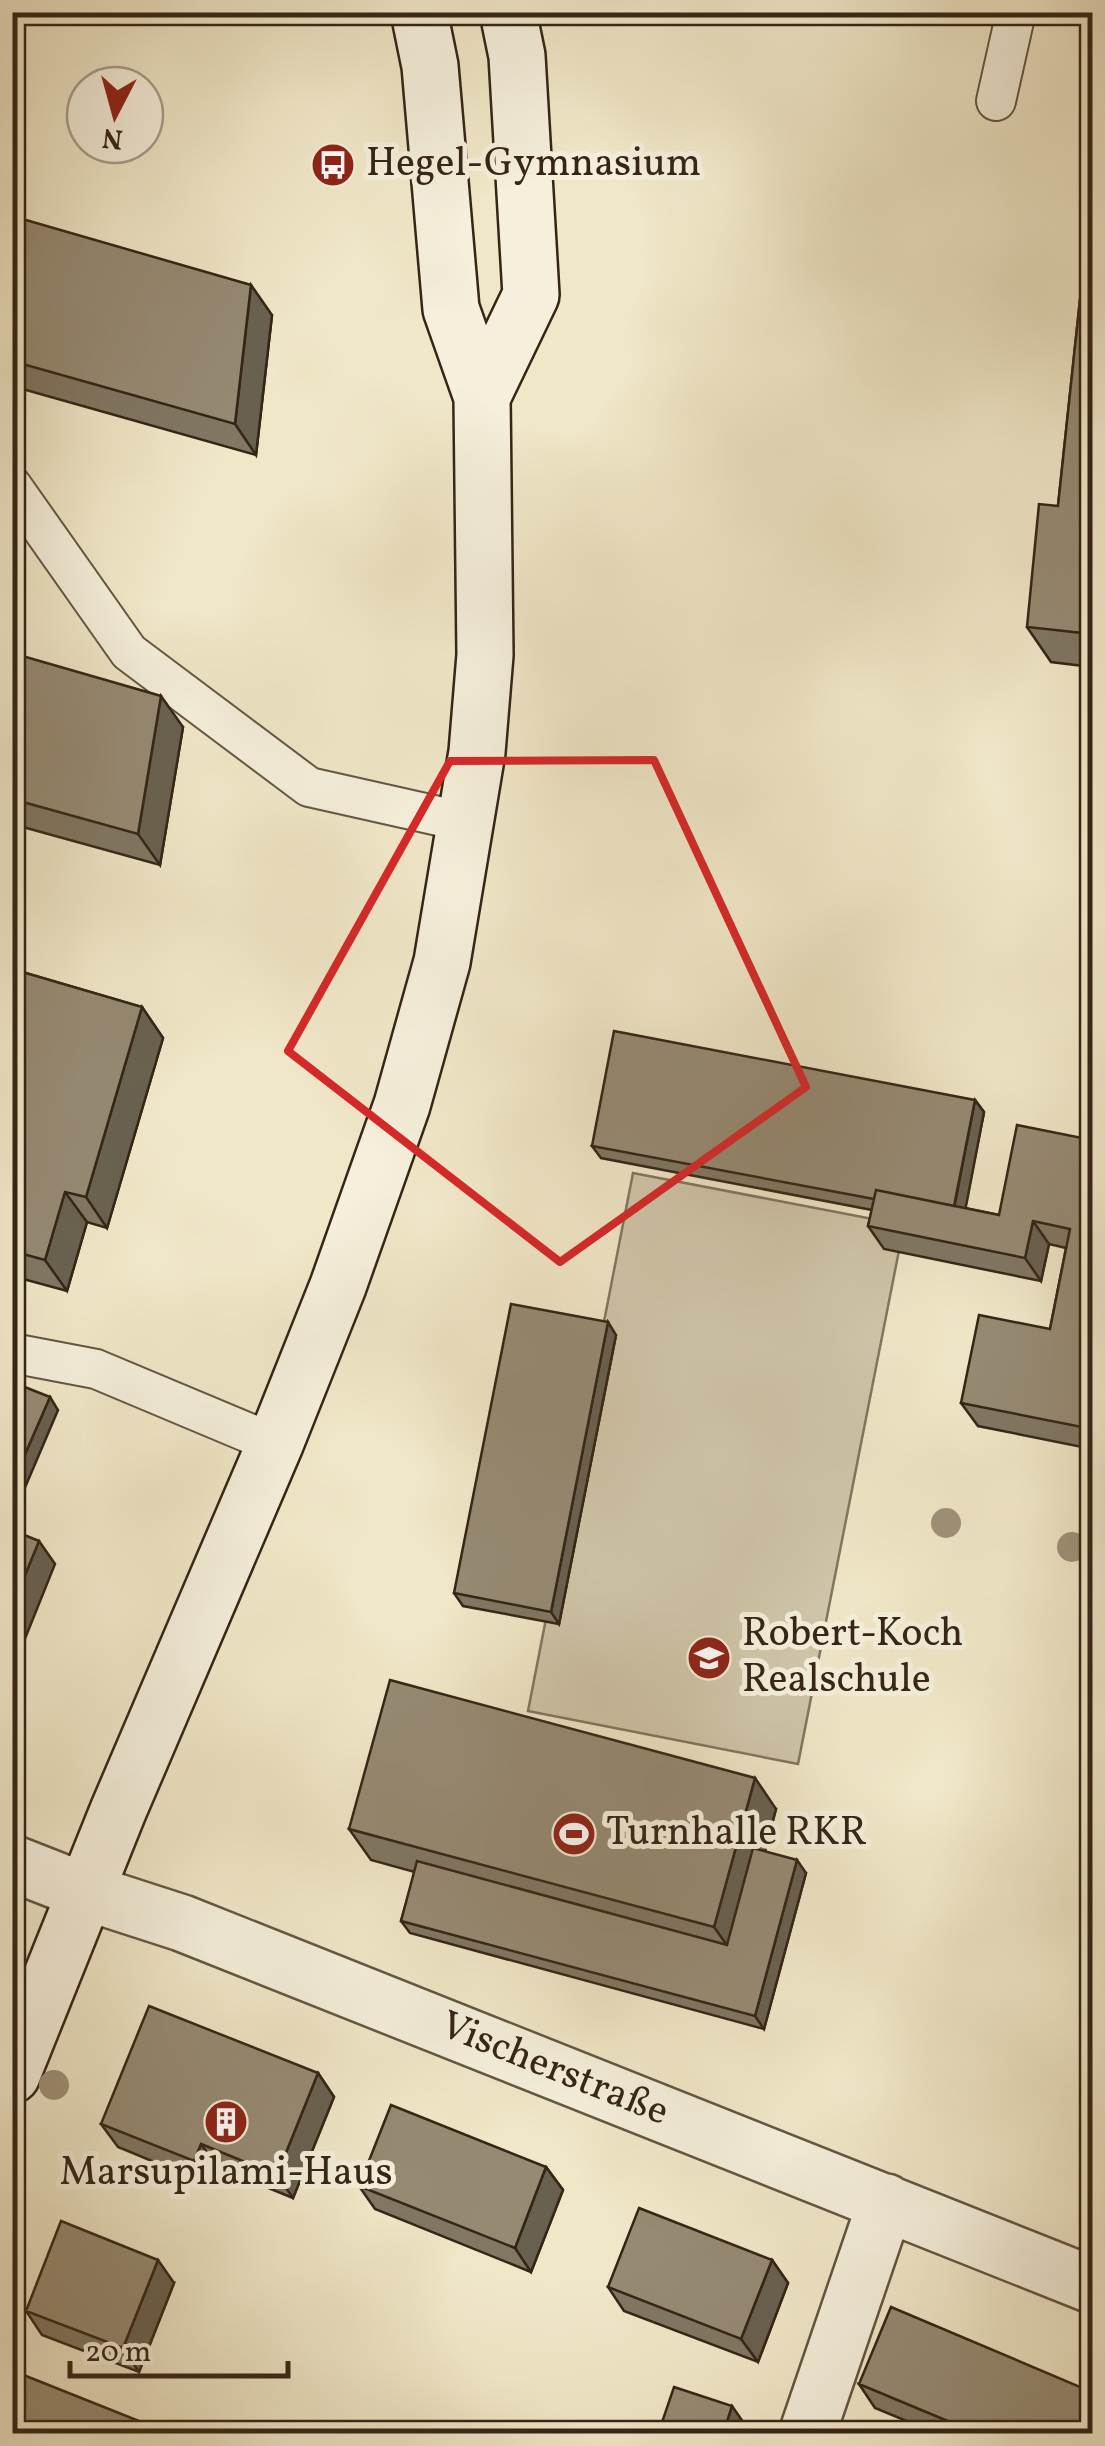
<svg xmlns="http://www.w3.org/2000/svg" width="1105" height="2446" font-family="Vollkorn,serif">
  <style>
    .green { fill: #d0c6aa; stroke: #827660; stroke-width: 2.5 }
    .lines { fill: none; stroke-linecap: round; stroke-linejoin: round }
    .lane-casing { stroke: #645642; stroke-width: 42 }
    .street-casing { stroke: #645642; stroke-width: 60 }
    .secondary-casing { stroke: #352516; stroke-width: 60 }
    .lane { stroke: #f5efdb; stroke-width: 38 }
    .street { stroke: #f5efdb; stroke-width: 55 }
    .secondary { stroke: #f5efdb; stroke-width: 55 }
    .tree { fill: #9f927a }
    .wall { fill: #817763; stroke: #352516; stroke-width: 2.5 }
    .shaded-wall { fill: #696150; stroke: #352516; stroke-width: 2.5 }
    .building { fill: #968a73; stroke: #352516; stroke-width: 2.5 }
    .marked { fill: none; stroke: #d62828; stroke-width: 8; stroke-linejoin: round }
    .labels { text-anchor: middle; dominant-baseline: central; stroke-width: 10; stroke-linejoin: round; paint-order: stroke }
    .poi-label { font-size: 40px; fill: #352516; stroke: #f5efdb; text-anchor: start }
    .street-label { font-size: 40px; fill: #352516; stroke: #f5efdb }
  </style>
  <rect width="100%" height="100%" fill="#f0e7c8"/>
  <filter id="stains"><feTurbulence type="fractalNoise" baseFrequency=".002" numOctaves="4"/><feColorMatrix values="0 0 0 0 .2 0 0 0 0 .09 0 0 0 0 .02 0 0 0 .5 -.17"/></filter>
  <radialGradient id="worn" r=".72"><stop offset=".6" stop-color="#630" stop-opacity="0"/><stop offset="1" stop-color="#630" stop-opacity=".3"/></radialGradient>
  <path class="green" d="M633,1173L904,1225L798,1764L528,1711Z"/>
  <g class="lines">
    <defs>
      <path id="lane" d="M996,101L1016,12
        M12,486L129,652L309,787L465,822
        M12,1353L96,1369L275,1444"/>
      <path id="street" d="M12,1863L86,1892L182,1923L1092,2285
        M807,2434L886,2202"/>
      <path id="secondary" d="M482,397L531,295L517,56L508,12
        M12,2075L118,1811L275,1444L338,1286L402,1105L442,962L477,752L485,655L482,397L451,309L430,66L419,12"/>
    </defs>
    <use href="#lane" class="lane-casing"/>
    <use href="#street" class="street-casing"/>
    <use href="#secondary" class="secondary-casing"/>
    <use href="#lane" class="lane"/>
    <use href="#street" class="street"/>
    <use href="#secondary" class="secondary"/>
  </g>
  <g class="tree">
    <circle cx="946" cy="1523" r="15"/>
    <circle cx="1072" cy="1547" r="15"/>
    <circle cx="54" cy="2085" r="15"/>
  </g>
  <path class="wall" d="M1092,187V667L1051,662L1027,627L1058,506Z
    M12,216L272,315L256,455L12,386Z
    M12,653L183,727L160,865L12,824Z
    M12,969L142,1007L163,1038L107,1228L87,1222L67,1291L16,1277L12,1289Z
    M975,1100L984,1112L965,1208L999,1215L1092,1140V1449L978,1426L961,1403L1050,1329L1066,1248L1049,1244L1041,1281L884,1249L868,1226L872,1210L601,1158L592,1146Z
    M616,1335L559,1624L463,1606L454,1593Z
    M776,1809L765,1851L806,1873L764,2029L410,1933L401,1921L415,1872L371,1860L349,1829Z
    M318,2073L334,2097L293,2198L217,2167L210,2185L118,2147L101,2124Z
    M546,2167L563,2190L531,2272L375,2209L359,2186Z
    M772,2260L788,2283L758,2362L624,2311L608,2287Z
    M174,2283L139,2372L42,2335L26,2311Z
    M859,2384L1092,2434H938L875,2408Z"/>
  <path class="shaded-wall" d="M251,285L272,315L256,455L235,424Z
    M161,696L183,727L160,865L138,834Z
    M142,1007L163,1038L107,1228L86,1197Z
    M975,1100L984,1112L962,1227L953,1214Z
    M65,1192L87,1222L67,1291L45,1260Z
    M1033,1221L1049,1244L1041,1281L1025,1258Z
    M12,1272L16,1277L12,1289Z
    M608,1322L616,1335L559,1624L551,1612Z
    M50,1397L58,1410L12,1518V1484Z
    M39,1541L55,1564L12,1671V1607Z
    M755,1778L776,1809L736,1958L714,1927Z
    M797,1860L806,1873L764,2029L755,2016Z
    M318,2073L334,2097L293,2198L277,2175Z
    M201,2144L217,2167L210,2185L194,2161Z
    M546,2167L563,2190L531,2272L515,2248Z
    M158,2260L174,2283L139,2372L123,2348Z
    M772,2260L788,2283L758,2362L741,2339Z
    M1092,2404V2434H1080Z
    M732,2406L748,2429L747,2434H723Z"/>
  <path class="building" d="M1092,187V634L1027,627L1039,504L1058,506Z
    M12,216L251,285L235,424L12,361Z
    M12,653L161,696L138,834L12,799Z
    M12,969L142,1007L86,1197L65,1192L45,1260L12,1251Z
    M614,1031L975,1100L954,1206L876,1190L874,1199L592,1146Z
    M1017,1125L1092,1140V1429L961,1403L979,1315L1050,1329L1070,1229L1033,1221L1025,1258L868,1226L876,1190L999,1215Z
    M511,1304L608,1322L551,1612L454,1593Z
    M12,1382L50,1397L12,1484Z
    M12,1530L39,1541L12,1607Z
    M390,1680L755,1778L714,1927L349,1829Z
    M753,1848L797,1860L755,2016L401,1921L417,1861L727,1945Z
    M149,2006L318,2073L277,2175L201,2144L194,2161L101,2124Z
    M391,2105L546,2167L515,2248L359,2186Z
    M639,2208L772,2260L741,2339L608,2287Z
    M61,2221L158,2260L123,2348L26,2311Z
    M891,2307L1092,2392V2404L1080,2434H973L974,2432L859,2384Z
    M21,2374L154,2427L151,2434H12V2395Z
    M674,2387L732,2406L723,2434H658Z"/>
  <path class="marked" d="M654,760L806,1087L560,1262L288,1051L450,761Z"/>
  <defs>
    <symbol id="bus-disc" viewBox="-11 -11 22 22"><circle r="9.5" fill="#8f2418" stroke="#f5efdb"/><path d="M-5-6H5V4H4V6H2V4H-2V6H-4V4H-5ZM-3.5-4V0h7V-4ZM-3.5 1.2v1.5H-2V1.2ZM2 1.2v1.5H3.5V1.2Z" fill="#fff"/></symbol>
    <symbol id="school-disc" viewBox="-11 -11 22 22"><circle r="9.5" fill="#8f2418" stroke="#f5efdb"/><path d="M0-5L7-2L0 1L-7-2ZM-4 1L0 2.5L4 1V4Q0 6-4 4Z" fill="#fff"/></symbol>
    <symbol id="stadium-disc" viewBox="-11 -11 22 22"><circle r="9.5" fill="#8f2418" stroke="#f5efdb"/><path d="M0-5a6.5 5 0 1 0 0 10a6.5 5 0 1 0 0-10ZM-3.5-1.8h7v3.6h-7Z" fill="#fff"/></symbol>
    <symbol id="building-disc" viewBox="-11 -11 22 22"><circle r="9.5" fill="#8f2418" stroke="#f5efdb"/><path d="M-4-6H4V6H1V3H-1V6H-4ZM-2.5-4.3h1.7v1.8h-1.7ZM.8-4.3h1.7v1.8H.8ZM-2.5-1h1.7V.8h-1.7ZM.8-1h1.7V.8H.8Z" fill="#fff"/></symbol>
  </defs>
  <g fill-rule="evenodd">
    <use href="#bus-disc" x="308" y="140" width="50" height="50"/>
    <use href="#school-disc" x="684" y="1633" width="50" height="50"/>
    <use href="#stadium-disc" x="549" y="1809" width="50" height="50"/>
    <use href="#building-disc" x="201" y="2097" width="50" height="50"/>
  </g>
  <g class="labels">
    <g class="poi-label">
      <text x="366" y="165">Hegel-Gymnasium</text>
      <text x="742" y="1635">Robert-Koch<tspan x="742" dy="46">Realschule</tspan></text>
      <text x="606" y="1834">Turnhalle RKR</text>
      <text x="226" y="2174" text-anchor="middle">Marsupilami-Haus</text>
    </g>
    <g class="street-label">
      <text transform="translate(554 2070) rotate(22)">Vischerstraße</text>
    </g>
  </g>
  <rect width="1105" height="2446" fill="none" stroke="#f0e7c8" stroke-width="50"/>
  <rect x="15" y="15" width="1075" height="2416" fill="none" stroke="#352516" stroke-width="5"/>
  <rect x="25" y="25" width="1055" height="2396" fill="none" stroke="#352516" stroke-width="2.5"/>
  <g transform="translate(115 115) rotate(186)"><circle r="48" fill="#f5efdb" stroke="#a89e8c" stroke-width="2.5"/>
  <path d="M0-8L18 38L0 25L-18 38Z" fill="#8f2418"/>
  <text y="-15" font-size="28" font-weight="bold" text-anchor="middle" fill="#352516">N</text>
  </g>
  <path d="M70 2361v15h218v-15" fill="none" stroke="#352516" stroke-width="5"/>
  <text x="85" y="2361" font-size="30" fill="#352516" stroke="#f5efdb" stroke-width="8" paint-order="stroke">20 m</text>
  <rect width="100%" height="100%" filter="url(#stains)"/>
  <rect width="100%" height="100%" fill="url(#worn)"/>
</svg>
